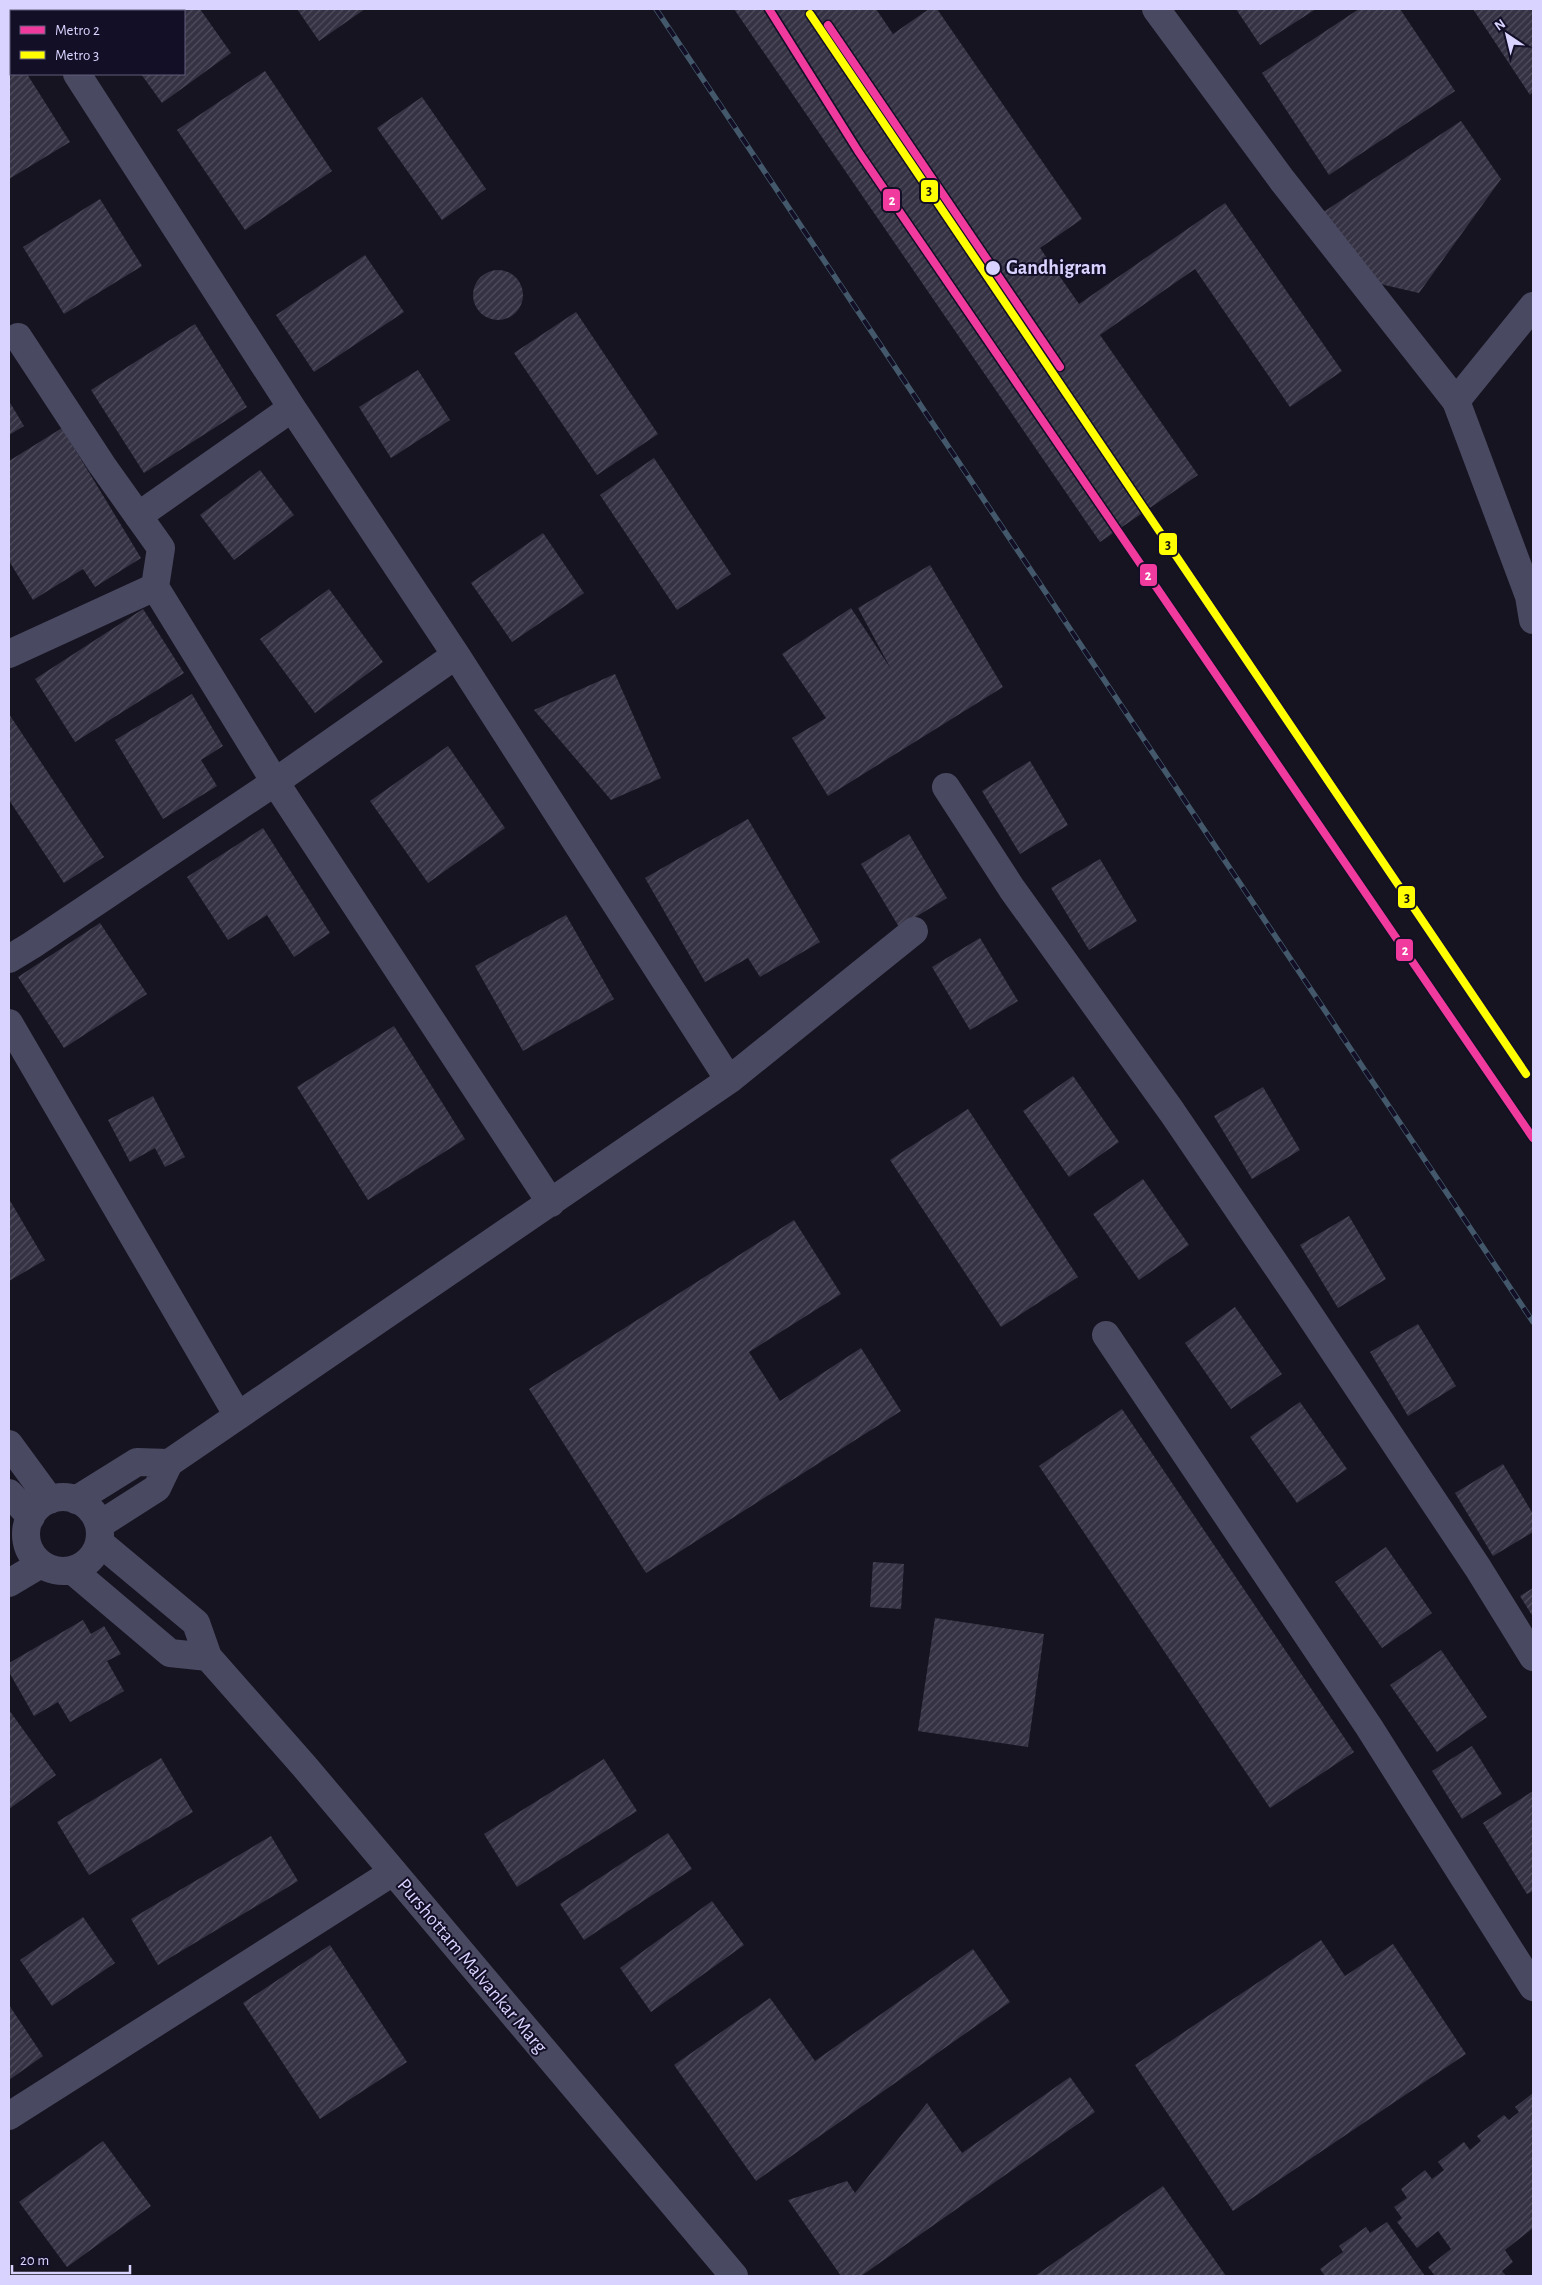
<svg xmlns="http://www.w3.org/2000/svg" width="1542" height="2285" font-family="'Alegreya Sans',sans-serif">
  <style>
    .building { fill: url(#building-hatch) }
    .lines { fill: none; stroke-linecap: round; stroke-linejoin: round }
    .minor { stroke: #4a4962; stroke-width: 28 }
    .tertiary { stroke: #4a4962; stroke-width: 28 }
    .rail-casing { stroke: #43596b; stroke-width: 5.5 }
    .rail { stroke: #130f26; stroke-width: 4; stroke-dasharray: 11; stroke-linecap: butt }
    .metro-1-casing { stroke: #130f26; stroke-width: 11 }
    .metro-2-casing { stroke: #130f26; stroke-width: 11 }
    .metro-1 { stroke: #f13a9d; stroke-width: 8 }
    .metro-2 { stroke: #ff0; stroke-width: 8 }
    .stop-dot { fill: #d9d4ff; stroke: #130f26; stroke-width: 2 }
    .labels { text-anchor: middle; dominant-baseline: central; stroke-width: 4; stroke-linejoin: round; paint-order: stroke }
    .stop-label { font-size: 20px; font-weight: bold; fill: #d9d4ff; stroke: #130f26; text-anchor: start }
    .street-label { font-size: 20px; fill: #d9d4ff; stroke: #130f26 }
    .line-badge { stroke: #130f26; stroke-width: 2 }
    .badge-label { font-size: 14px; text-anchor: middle; font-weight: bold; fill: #fff }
    .pale-badge-label { font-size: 14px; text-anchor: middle; font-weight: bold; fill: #111 }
  </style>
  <defs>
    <pattern id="building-hatch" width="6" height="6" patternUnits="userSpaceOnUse" patternTransform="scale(1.25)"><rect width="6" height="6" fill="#343243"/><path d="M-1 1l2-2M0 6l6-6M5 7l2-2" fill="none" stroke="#514f5f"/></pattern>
  </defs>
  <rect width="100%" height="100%" fill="#161421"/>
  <path class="building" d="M175,9H200L231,53L162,103L141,74H184V11H172Z
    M297,9H365L319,41Z
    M734,9H876L893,34L929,9H937L1082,219L1040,248L1079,304L1225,203L1342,371L1290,407L1195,269L1100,335L1198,475L1100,542Z
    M1236,9H1316L1260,45Z
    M1359,9H1400L1455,91L1329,175L1262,73Z
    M1473,9H1533V92L1530,95Z
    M265,71L332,171L245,230L177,130Z
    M11,72L27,74L70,142L9,179V74Z
    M422,97L486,189L442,220L377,128Z
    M1461,121L1501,179L1419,293L1363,280L1319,215Z
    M100,199L142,266L64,314L23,247Z
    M365,255L404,312L314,372L276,315Z
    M473 295a25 25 0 1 1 50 0a25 25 0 1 1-50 0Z
    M576,312L658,434L597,475L514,353Z
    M195,324L247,407L144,473L91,390Z
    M418,370L450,420L391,458L359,407Z
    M9,401L24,426L9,435Z
    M62,428L141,558L95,587L83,569L33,600L9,561V461Z
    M654,458L731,574L677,610L600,495Z
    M260,470L294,515L234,560L200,515Z
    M543,533L584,593L512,642L471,583Z
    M930,565L1003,687L828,796L792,738L826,718L782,654L851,608L891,669L858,608Z
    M329,589L383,662L315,713L260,639Z
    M143,609L184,673L75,742L35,679Z
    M615,674L661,778L611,800L534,710Z
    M192,694L223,746L201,760L217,786L163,819L115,740Z
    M9,714L104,857L64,883L9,800Z
    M448,746L505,828L428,883L370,801Z
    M1030,761L1068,825L1020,854L982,791Z
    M748,819L820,942L760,977L748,958L705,982L645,878Z
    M263,828L330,933L294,957L267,915L228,940L187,877Z
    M909,834L947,898L899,927L861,864Z
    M1100,859L1137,921L1089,950L1051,888Z
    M566,915L614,999L523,1051L475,966Z
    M100,923L147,994L64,1048L18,977Z
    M980,938L1018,1001L970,1030L932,967Z
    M394,1026L465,1139L368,1200L297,1087Z
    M1073,1076L1119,1142L1069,1177L1023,1111Z
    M1263,1087L1300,1150L1252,1179L1214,1116Z
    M153,1096L185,1157L165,1167L155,1148L130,1162L108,1120Z
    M968,1109L1078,1277L1001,1327L890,1160Z
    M1143,1179L1189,1245L1139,1280L1093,1214Z
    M9,1199L45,1260L9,1281Z
    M1349,1216L1386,1279L1338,1308L1300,1245Z
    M794,1220L841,1294L749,1352L780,1401L861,1348L901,1411L646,1573L529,1389Z
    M1235,1307L1282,1374L1231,1409L1185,1343Z
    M1418,1324L1456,1386L1408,1416L1370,1352Z
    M1300,1402L1347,1469L1297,1503L1250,1437Z
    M1122,1409L1354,1752L1270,1808L1039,1466Z
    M1503,1464L1533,1514V1532L1493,1556L1455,1493Z
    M1386,1547L1432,1613L1382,1648L1335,1582Z
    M873,1562L904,1564L901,1609L870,1607Z
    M1533,1588V1617L1520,1596Z
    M935,1618L1044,1634L1028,1747L918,1731Z
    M83,1620L91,1634L104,1626L121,1654L107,1661L124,1691L70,1722L58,1702L34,1716L9,1672V1663Z
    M1441,1650L1487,1717L1437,1752L1390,1685Z
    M9,1710L56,1775L9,1809Z
    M1472,1746L1502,1794L1462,1819L1432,1771Z
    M161,1758L193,1812L89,1875L57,1822Z
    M604,1759L637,1811L517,1887L484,1834Z
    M1533,1791V1891L1527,1894L1483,1823Z
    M668,1833L692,1869L584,1940L560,1904Z
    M271,1836L298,1881L158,1965L131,1919Z
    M712,1901L744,1945L651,2012L620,1968Z
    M83,1917L115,1963L52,2006L20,1960Z
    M1321,1940L1345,1976L1393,1944L1466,2054L1233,2211L1135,2065Z
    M330,1945L407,2062L320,2119L243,2003Z
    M973,1949L1010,2002L756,2181L674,2065L770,1998L815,2061Z
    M9,2005L43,2056L9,2080Z
    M1070,2077L1095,2112L861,2276H841L788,2200L847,2181L855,2193L927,2103L962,2153Z
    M1533,2093V2228L1505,2250L1513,2262L1502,2271L1506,2276H1435L1428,2267L1451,2249L1438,2231L1417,2248L1397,2222L1402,2218L1394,2207L1407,2198L1401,2189L1425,2170L1432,2179L1444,2170L1438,2162L1464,2142L1470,2150L1481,2141L1477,2136L1504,2115L1509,2120L1519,2112L1515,2107Z
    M103,2141L151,2206L67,2267L19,2202Z
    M1163,2186L1226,2276H1035Z
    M1387,2222L1425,2276H1325L1320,2269L1343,2252L1339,2246L1366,2227L1370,2233Z"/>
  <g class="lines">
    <path class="minor" d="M1156,9L1282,180L1456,401
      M18,11L22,9
      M77,74L292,408L456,655L729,1080
      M138,516L292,408
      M155,587L275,782L551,1203
      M9,654L155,587L161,548L102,465L18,337
      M946,787L1012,889L1172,1112L1297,1296L1478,1568L1533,1657
      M9,959L32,945L275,782L456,655
      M9,1023L238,1416
      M1106,1335L1369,1727L1533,1987
      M169,1463L729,1080L914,931
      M9,2116L393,1872"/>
    <path class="tertiary" d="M1533,306L1456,401L1529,596L1533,620
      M9,1444L50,1500
      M9,1493L31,1517
      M26 1534a37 37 0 1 1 74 0a37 37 0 1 1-74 0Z
      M76,1500L137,1462L169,1463L157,1488L99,1525
      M99,1542L196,1623L208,1657L305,1767L734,2276
      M72,1570L170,1653L208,1657
      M9,1583L41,1564"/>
    <defs>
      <path id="rail" d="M656,9L1533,1322"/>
    </defs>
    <use href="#rail" class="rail-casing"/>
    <use href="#rail" class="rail"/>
    <defs>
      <path id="metro-1" d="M769,9L858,151L1533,1138
        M828,25L1060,367"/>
      <path id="metro-2" d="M810,14L1526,1074"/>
    </defs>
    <use href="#metro-1" class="metro-1-casing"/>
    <use href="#metro-2" class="metro-2-casing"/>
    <use href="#metro-1" class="metro-1"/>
    <use href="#metro-2" class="metro-2"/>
  </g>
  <circle class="stop-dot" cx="993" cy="268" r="8"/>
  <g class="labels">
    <g class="stop-label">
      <text x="1006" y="268">Gandhigram</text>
    </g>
    <g class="street-label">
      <text transform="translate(472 1966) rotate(50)">Purshottam Malvankar Marg</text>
    </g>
  </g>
  <g class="line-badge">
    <rect x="920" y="179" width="19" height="24" rx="5" fill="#ff0"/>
    <rect x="882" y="188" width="19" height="24" rx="5" fill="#f13a9d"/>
    <rect x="1158" y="532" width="20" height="24" rx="5" fill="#ff0"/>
    <rect x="1139" y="563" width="19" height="24" rx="5" fill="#f13a9d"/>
    <rect x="1397" y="885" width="19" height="24" rx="5" fill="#ff0"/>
    <rect x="1395" y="938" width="19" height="24" rx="5" fill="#f13a9d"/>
  </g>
  <g class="badge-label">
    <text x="892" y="205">2</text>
    <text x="1148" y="580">2</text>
    <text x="1405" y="955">2</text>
  </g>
  <g class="pale-badge-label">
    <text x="929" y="195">3</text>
    <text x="1168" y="549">3</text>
    <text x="1407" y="902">3</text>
  </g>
  <rect width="1542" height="2285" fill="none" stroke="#d9d4ff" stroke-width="20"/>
  <rect x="10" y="10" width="175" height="65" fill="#130f26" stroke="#625e7d"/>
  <rect x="20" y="26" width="25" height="8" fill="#f13a9d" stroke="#625e7d"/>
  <text x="55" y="35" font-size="15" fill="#d9d4ff">Metro 2</text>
  <rect x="20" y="51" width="25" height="8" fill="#ffff00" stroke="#625e7d"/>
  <text x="55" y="60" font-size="15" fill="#d9d4ff">Metro 3</text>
  <g transform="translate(1507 35) rotate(325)" stroke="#130f26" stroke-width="4" paint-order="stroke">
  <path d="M0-4L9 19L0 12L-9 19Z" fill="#d9d4ff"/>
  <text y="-8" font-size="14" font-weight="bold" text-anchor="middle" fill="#d9d4ff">N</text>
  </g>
  <path d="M12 2265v8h118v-8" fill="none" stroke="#d9d4ff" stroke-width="2.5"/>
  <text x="20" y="2265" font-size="15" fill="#d9d4ff" stroke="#130f26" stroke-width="4" paint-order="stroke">20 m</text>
</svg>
